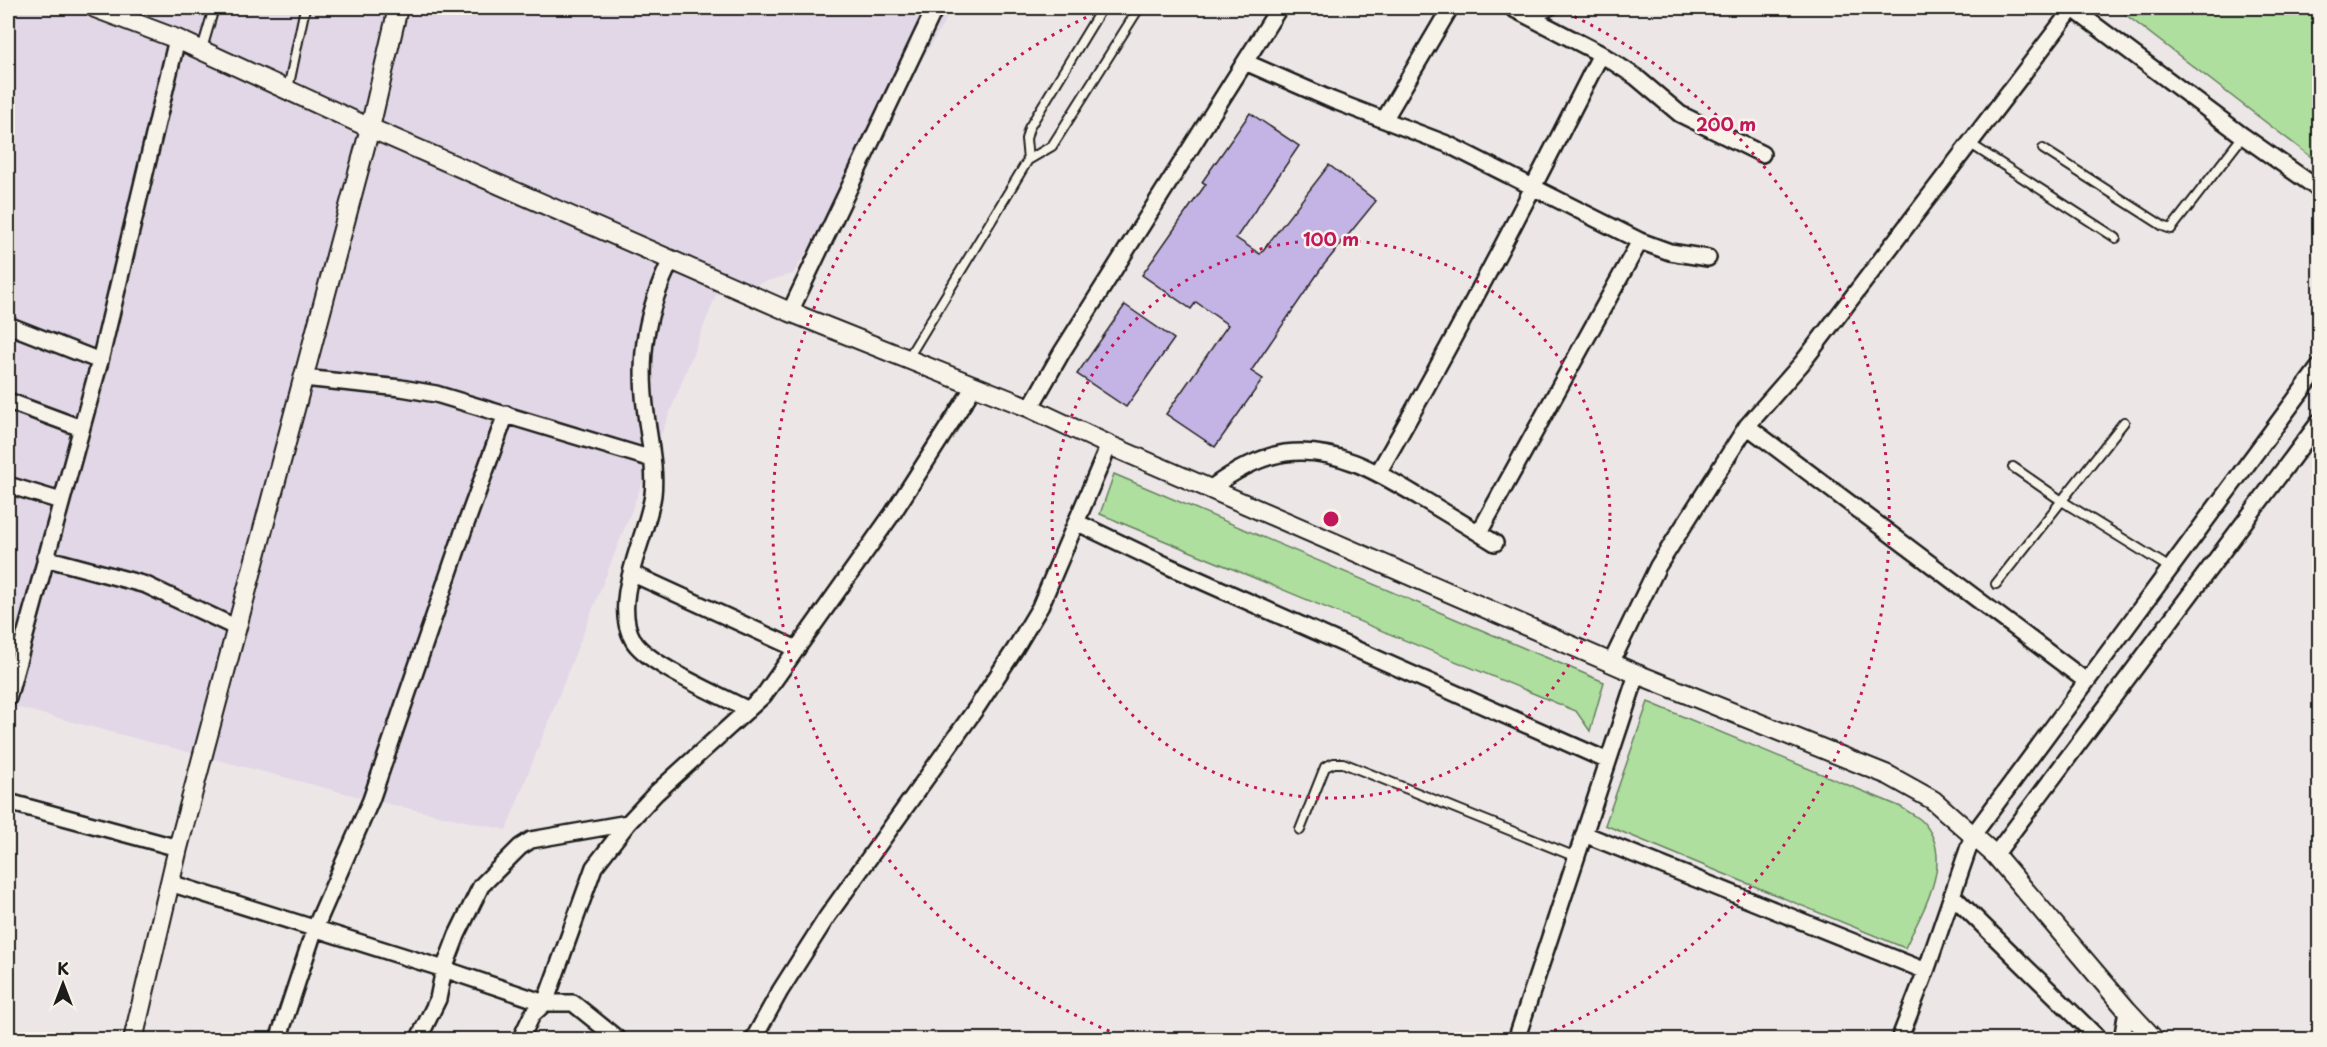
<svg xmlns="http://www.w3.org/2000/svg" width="2327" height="1047" font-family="'Playpen Sans',sans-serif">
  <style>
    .built { fill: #e1d7e6 }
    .green { fill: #aedf9f; stroke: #657e5e; stroke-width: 1.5 }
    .building { fill: #c4b4e5; stroke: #1c1c1c; stroke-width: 1.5 }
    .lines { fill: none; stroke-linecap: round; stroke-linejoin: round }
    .service-casing { stroke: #1c1c1c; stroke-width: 12 }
    .minor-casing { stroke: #1c1c1c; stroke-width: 20 }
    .tertiary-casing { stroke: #1c1c1c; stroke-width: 22 }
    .service { stroke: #f7f3e8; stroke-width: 8 }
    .minor { stroke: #f7f3e8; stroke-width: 15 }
    .tertiary { stroke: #f7f3e8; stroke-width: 18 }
    .ring { fill: none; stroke: #c2185b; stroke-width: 3; stroke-dasharray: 3 6 }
    .centre { fill: #c2185b; stroke: #f7f3e8; stroke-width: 3 }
    .ring-label { font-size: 18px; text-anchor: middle; font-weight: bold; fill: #c2185b; stroke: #f7f3e8; stroke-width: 5; stroke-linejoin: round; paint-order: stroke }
  </style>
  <rect width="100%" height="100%" fill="#ede6e7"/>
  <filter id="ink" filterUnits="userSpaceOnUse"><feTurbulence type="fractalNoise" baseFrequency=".0167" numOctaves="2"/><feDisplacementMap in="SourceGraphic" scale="12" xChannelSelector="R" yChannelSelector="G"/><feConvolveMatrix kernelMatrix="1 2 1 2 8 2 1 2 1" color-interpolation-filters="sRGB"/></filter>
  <g filter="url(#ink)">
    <path class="built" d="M8,8H953L793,274L716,295L506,830L371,800L8,705Z"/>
    <path class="green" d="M2117,8H2319V163Z
      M1114,474L1604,682L1590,731L1576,711L1100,514Z
      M1648,702L1901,807C1907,811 1915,815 1921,820C1958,857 1922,911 1905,948L1605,825Z"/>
    <path class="building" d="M1250,113L1299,146L1236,238L1260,254L1329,165L1376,201L1323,266L1251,371L1263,379L1215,447L1166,414L1228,325L1196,302L1191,309L1142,275L1206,184L1202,182Z
      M1125,305L1174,339L1126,407L1077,374Z"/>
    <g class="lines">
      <defs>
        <path id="service" d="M1534,19L1556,8
          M202,49L214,8
          M288,89L305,8
          M1969,143L2116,238
          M2043,149L2163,226L2171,229L2243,136
          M1028,160L1026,139L1029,128L1102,8
          M908,358L1028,160L1052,146L1139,8
          M2013,467L2062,501L2170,568
          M1996,584L2124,422
          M1300,830L1325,767L1334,763H1343L1576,857"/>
        <path id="minor" d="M1512,8L1601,54L1636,77L1680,114L1762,154
          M2072,8L2243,136L2320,190
          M1245,62L1332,100L1447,144L1640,241L1670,252L1708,258
          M1384,120L1450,8
          M671,260C646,312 638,355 646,414C649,440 656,468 653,495C647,537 610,600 633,640C646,664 720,695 748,710
          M790,312L935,8
          M8,325L100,361
          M303,378L401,388L436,394L652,459
          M8,401L81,428
          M1030,408L1062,352L1279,8
          M1747,426L2086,681
          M1378,473C1457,336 1530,195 1601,54
          M8,485L61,501
          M1211,488C1233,472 1259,457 1285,453C1336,446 1379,473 1421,498C1446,513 1471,528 1495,543
          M1076,522L1168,566L1608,761
          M1479,533L1640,241
          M45,558L146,585L237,628
          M631,573L797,649
          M1611,663L1658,566L1747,426L1802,363L2073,8
          M8,698L100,361L177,39
          M8,802L178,848
          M1584,834L1926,971
          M1995,855L2320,421
          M170,883L444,969L545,1003H573L619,1040
          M1952,895L2100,1040
          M278,1040L315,928L371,800L463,532L506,414
          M418,1040L438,999L444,969L457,935L481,886L520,847L531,840L628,823
          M520,1040L532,1015L545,1003L594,867L628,823L656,793L764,695L893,513L975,385
          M753,1040L780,991L827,917L977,707L1015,649L1040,607L1109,445
          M1516,1040L1637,674
          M1899,1040L1926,971L1973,835L2320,366
          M2122,1040L2127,1010"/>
        <path id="tertiary" d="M95,8L177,39L370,128L790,312L1030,408L1109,445L1637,674L1888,775L1933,800L1995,855L2127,1010L2155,1040
          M133,1040L178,848L370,128L398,8"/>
      </defs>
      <use href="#service" class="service-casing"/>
      <use href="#minor" class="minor-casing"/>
      <use href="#tertiary" class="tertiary-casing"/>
      <use href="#service" class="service"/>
      <use href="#minor" class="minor"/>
      <use href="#tertiary" class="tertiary"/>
    </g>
  </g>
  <g class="ring">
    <circle cx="1331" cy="519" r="279"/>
    <path d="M1126 1038A558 558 0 0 1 1104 9M1558 9A558 558 0 0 1 1536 1038"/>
  </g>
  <circle cx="1331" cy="519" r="9" class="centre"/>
  <g class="ring-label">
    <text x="1726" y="131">200 m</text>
    <text x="1331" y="246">100 m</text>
  </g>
  <rect width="2327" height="1047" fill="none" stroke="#f7f3e8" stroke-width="30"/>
  <rect x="15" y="15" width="2297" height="1017" fill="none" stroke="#1c1c1c" stroke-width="2" filter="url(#ink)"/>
  <g transform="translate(63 984)" stroke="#f7f3e8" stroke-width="4.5" paint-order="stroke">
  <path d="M0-4.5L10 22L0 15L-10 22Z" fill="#1c1c1c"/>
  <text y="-9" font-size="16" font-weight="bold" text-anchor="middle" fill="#1c1c1c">K</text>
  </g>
</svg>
